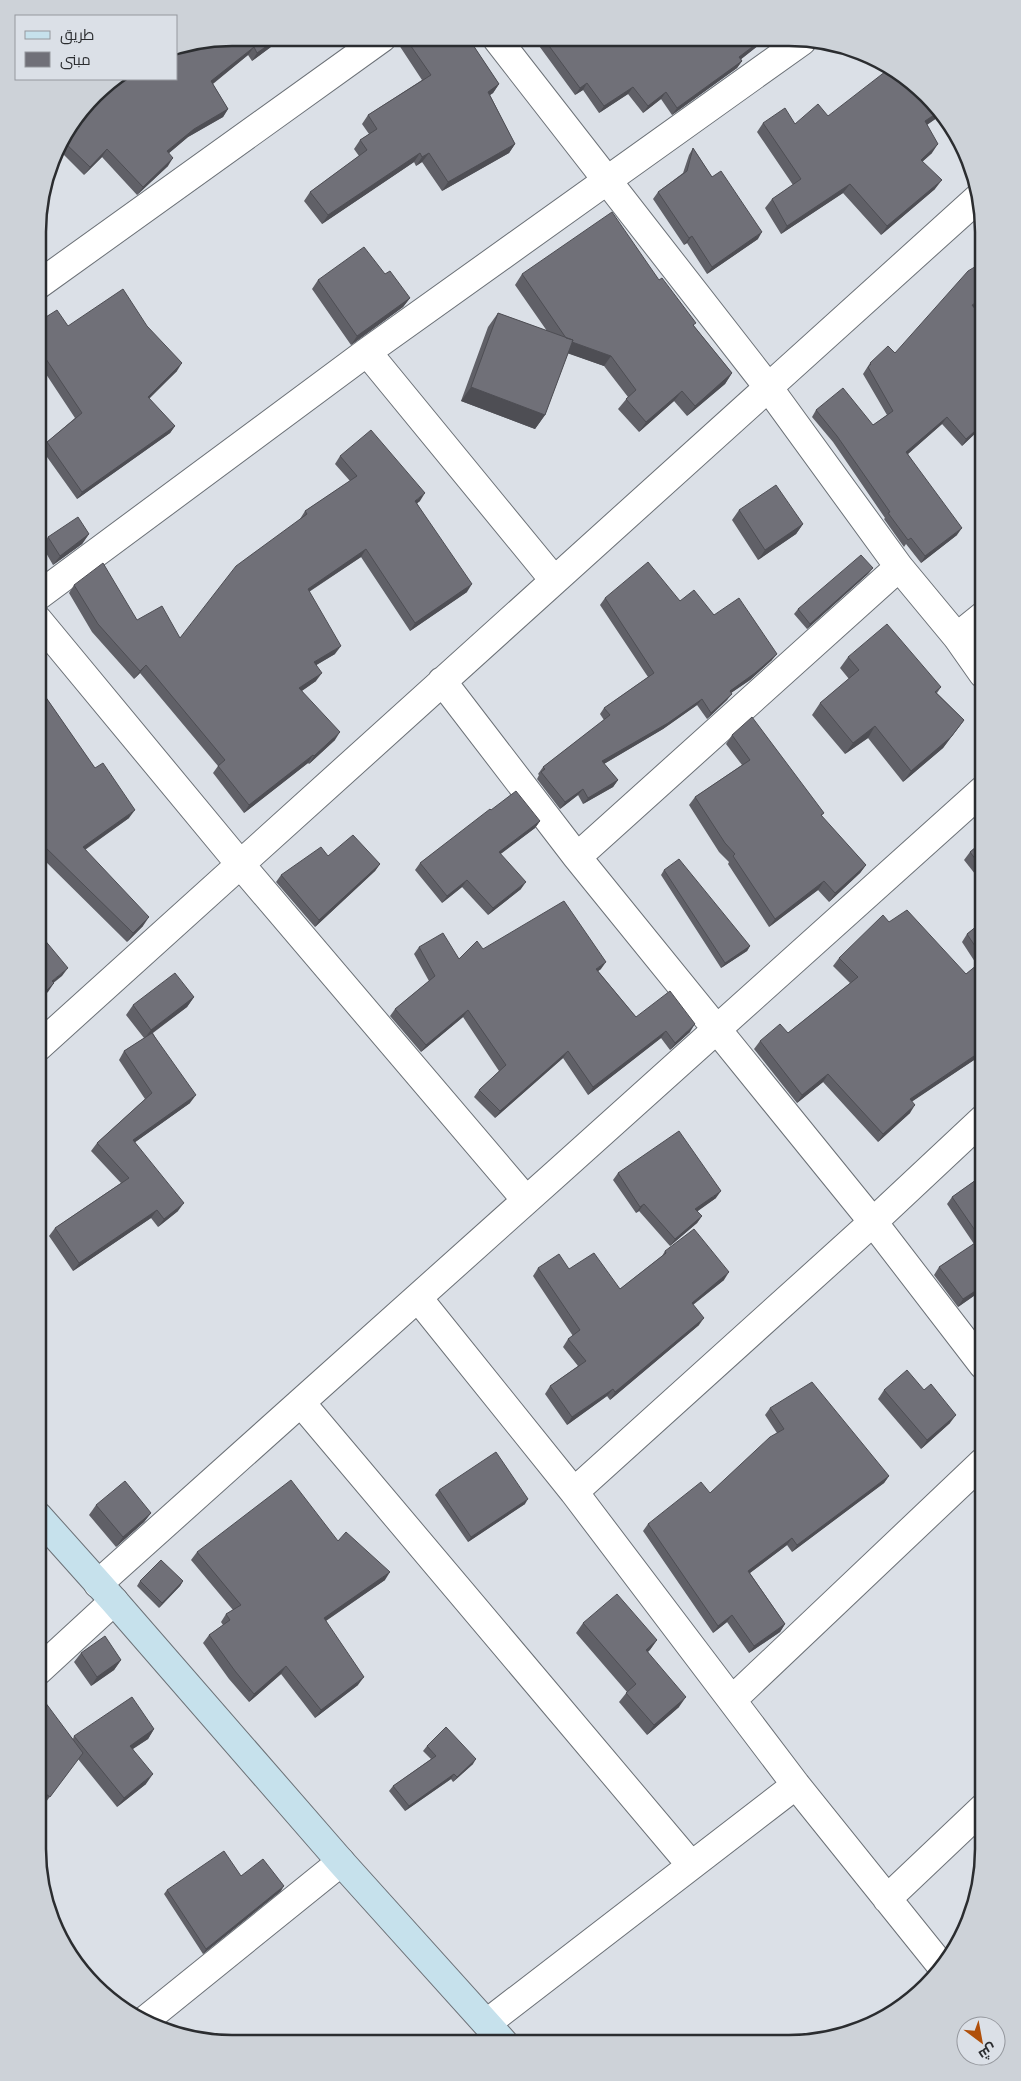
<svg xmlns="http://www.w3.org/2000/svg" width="1021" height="2081" font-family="Overpass,Cairo,sans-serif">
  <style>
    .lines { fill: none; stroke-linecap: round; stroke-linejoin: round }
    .street-casing { stroke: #6c7177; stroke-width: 30 }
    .secondary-casing { stroke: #6c7177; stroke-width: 30 }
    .street { stroke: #fff; stroke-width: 28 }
    .secondary { stroke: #c6e1ec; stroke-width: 28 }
    .wall { fill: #606067 }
    .shaded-wall { fill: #4e4e54 }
    .building { fill: #707078; stroke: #4e4e54 }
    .rim { fill: none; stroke: #2b2d30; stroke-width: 2.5 }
  </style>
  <rect width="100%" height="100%" fill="#dbe0e7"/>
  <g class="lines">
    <defs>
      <path id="street" d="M497,39L768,387L899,567L957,637L983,674
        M38,285L382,38
        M367,352L554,580
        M38,596L367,352L802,41
        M38,620L240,864L526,1200
        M957,637L983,616
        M442,681L577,857L873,1222L983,1365
        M577,857L899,567
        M38,1047L978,198
        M418,1298L574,1492L796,1785L943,1968
        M302,1404L691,1865
        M574,1492L873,1222L983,1119
        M98,1584C395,1321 687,1054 983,790
        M38,1671L114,1601
        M732,1700L983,1462
        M887,1899L983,1808
        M143,2022L341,1862
        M487,2023L796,1785"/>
      <path id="secondary" d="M38,1516L114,1601L341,1862L504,2043"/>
    </defs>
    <use href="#street" class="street-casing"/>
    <use href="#secondary" class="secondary-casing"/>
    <use href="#street" class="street"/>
    <use href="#secondary" class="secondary"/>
  </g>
  <path class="wall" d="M283,38L252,61L248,55L213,84L228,109L223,117L188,137L169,153L168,166L137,195L102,157L84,175L57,148L104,86L176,49Z
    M397,39H469L499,84L493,93L490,95L515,144L509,153L442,191L422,162L416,166L414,162L322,224L304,201L310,192L359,156L354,149L360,140L369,134L362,124L368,115L422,80L397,42Z
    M534,39L764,41L741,59L742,61L737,68L672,115L661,99L643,113L628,94L599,113L583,90L575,95Z
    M917,86L951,124L955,133L941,115L927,125L932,153L922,162L935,189L881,235L843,193L781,234L765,208L772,199L793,185L757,132L763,123L795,124L828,116L910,87Z
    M693,148L712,177L758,239L707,274L687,243L684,245L653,199L658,192L683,173L689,155Z
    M522,274L659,280L694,326L732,373L725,384L687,416L674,401L639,432L618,409L628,397L604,366L568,353L545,415L535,429L461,401L488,327L498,313L547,331L515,285Z
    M318,280L410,298L403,307L351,345L312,289Z
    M974,308L983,426L962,446L942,424L908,454L957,535L921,563L906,544L904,547L884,519L885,518L833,442L812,417L816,410L873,425L887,415L863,374L870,363L895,353Z
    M38,322L68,326L177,371L149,399L175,426L170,433L77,499L42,450L47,442L75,418L38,362Z
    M340,456L420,501L417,503L467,592L410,631L361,557L309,592L335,654L316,665V681L302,691L335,740L309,764L308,763L244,813L213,773L218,766L140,673L134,679L92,632L69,593L74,585L137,620L180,638L300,519L305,511L350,481L335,464Z
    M739,510L803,524L796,534L758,560L732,520Z
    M89,534L82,544L53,565L42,546L48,537Z
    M869,573L807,629L794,614L798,609Z
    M605,598L680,601L714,615L772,660L750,680L731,693L727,700L707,719L697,705L663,729L604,764L618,780L613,787L583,804L578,795L560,809L537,779L539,775L538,774L543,767L604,720L600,714L604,708L648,677L600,605Z
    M848,657L941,687L937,693L964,720L943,748L903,782L868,738L845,754L812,715L820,703L849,679L840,668Z
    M38,686L129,818L85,850L143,926L127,942L38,854Z
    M732,735L824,813L821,816L866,865L860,873L829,902L818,890L769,927L728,864L729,862L719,852L689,805L695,797L742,765L726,744Z
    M491,810L540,821L535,828L500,854L521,889L488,915L462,887L442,903L415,870L420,863Z
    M983,841V884L964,860L970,852Z
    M328,856L380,864L375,871L315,927L276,882L281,875Z
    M664,870L750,946L747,951L721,968L661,875Z
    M983,921V1058L979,1061L977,1058L912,1101L910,1113L878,1142L823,1082L797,1103L754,1049L760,1041L788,1033L850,983L833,966L839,958L889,922L966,974L977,965L962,942L967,934Z
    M419,947L459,959L483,949L601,969L598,971L636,1017L690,1032L670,1050L661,1038L588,1095L563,1058L495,1118L474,1097L479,1090L499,1071L463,1017L421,1052L390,1016L395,1009L429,981L414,954Z
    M194,997L187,1007L153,1033L190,1103L135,1142L178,1211L158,1227L151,1218L73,1271L49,1236L55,1228L121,1183L91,1151L97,1143L145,1099L119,1060L124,1051L144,1038L126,1015L133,1005Z
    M618,1173L716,1198L697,1211L702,1216L697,1223L670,1246L639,1211L636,1213L613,1180Z
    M983,1175V1301L978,1293L958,1307L934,1275L939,1267L974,1244L947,1204L952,1197Z
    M665,1251L724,1280L693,1305L699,1325L610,1400L607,1396L567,1425L545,1394L550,1386L578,1366L563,1347L568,1339L573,1336L533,1276L538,1268L569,1269L620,1289L662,1256Z
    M884,1390H924L950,1423L921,1449L878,1399Z
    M770,1408L889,1476L884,1483L792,1552L787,1545L750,1573L785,1624L780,1632L749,1653L727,1622L713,1633L643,1531L648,1524L710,1493L777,1433L765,1415Z
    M439,1490L525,1504L468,1542L435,1495Z
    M96,1505L151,1513L144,1522L116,1547L89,1515Z
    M338,1541L385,1580L326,1621L358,1685L315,1718L281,1674L249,1702L229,1679L203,1643L209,1635L223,1625L221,1622L226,1614L233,1610L191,1560L197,1552Z
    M140,1581H183L180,1586L159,1608L137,1586Z
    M583,1623L657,1640L648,1652L679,1707L647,1735L619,1702L627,1692L576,1633Z
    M81,1653L121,1660L114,1670L91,1686L74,1662Z
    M38,1701L73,1739L74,1736L154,1729L148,1739L133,1749L146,1784L117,1807L78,1759L43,1806L38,1802Z
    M427,1746L473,1764L453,1782L451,1779L405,1811L389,1791L393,1786L431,1759L423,1751Z
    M167,1890L281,1891L203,1954L164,1894Z"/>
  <path class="shaded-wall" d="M278,38H283L252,61L257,53Z
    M760,41H764L735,64L739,57Z
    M254,47L248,55L206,89L211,81Z
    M742,61L737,68L672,115L677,108Z
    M587,83L583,90L575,95L580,88Z
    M499,84L493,93L481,101L488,92Z
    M633,87L628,94L599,113L604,106Z
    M666,92L661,99L643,113L648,106Z
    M228,109L223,117L188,137L162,159L167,151L194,129Z
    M940,111L942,114L941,115L919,130L925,121Z
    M515,144L509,153L442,191L448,182Z
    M938,144L932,153L914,169L921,160Z
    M107,149L102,157L84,175L90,167Z
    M420,153L414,162L322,224L328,215Z
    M429,153L422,162L416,166L422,157Z
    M173,158L168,166L137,195L143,187Z
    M942,180L935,189L881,235L887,226Z
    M850,184L843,193L781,234L787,226Z
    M762,232L758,239L707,274L712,267Z
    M692,236L687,243L684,245L689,238Z
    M410,298L403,307L351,345L357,336Z
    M983,298V302L967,312L972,305Z
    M569,341L611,356L604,366L561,351Z
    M182,363L177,371L142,405L148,397Z
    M732,373L725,384L687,416L695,406Z
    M471,387L545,415L535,429L461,401Z
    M682,391L674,401L639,432L646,422Z
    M947,417L942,424L902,459L906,452Z
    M983,424V426L962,446L966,439Z
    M175,426L170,433L77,499L82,492Z
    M425,493L420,501L410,509L415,501Z
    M803,524L796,534L758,560L765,550Z
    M962,528L957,535L921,563L925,556Z
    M89,534L82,544L53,565L60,556Z
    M366,549L361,557L302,596L308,589Z
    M873,568L869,573L807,629L810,624Z
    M472,584L467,592L410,631L415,623Z
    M341,646L335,654L308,670L314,662Z
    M777,654L772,660L750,680L725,697L730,691Z
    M146,665L140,673L134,679L140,671Z
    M322,673L316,681L294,696L299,688Z
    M732,694L727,700L707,719L711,713Z
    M702,699L697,705L663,729L597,768L602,761Z
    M964,720L943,748L903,782L911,771Z
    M875,726L868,738L845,754L853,743Z
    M340,732L335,740L309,764L314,756Z
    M313,755L308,763L244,813L249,805Z
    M618,780L613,787L583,804L588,798Z
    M583,789L578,795L560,809L565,802Z
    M135,810L129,818L77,855L83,847Z
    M540,821L535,828L494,859L499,852Z
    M380,864L375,871L315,927L319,920Z
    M866,865L860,873L829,902L835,893Z
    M467,880L462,887L442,903L447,896Z
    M824,881L818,890L769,927L775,919Z
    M526,882L521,889L488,915L493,908Z
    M149,917L143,926L127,942L133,933Z
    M750,946L747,951L721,968L725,963Z
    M606,962L601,969L591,976L596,969Z
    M68,968L62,976L46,989L52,981Z
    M54,983L48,992L38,1001V999Z
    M194,997L187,1007L144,1039L151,1030Z
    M468,1010L463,1017L421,1052L426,1045Z
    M695,1024L690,1032L670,1050L675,1043Z
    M666,1031L661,1038L588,1095L593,1087Z
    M983,1050L977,1058L904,1107L910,1099Z
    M568,1051L563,1058L495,1118L500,1111Z
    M828,1074L823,1082L797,1103L802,1095Z
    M196,1095L190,1103L127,1148L133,1140Z
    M915,1105L910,1113L878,1142L883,1134Z
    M721,1191L716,1198L691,1216L695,1209Z
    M184,1203L178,1211L158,1227L164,1219Z
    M644,1204L639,1211L636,1213L640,1207Z
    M157,1210L151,1218L73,1271L79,1263Z
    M702,1216L697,1223L670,1246L675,1239Z
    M729,1272L724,1280L686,1310L692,1303Z
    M983,1285L978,1293L958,1307L963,1299Z
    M704,1318L699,1325L610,1400L615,1392Z
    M613,1389L607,1396L567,1425L572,1417Z
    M956,1415L950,1423L921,1449L927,1440Z
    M889,1476L884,1483L792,1552L797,1545Z
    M528,1499L525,1504L468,1542L471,1537Z
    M151,1513L144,1522L116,1547L123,1537Z
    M792,1538L787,1545L743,1578L748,1571Z
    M390,1572L385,1580L318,1626L324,1618Z
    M183,1581L180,1586L159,1608L162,1603Z
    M732,1615L727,1622L713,1633L718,1626Z
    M785,1624L780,1632L749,1653L754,1646Z
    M657,1640L650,1650L639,1659L646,1650Z
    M121,1660L114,1670L91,1686L97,1677Z
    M286,1666L281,1674L249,1702L254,1694Z
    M364,1677L358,1685L315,1718L321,1710Z
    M686,1697L679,1707L647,1735L654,1725Z
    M154,1729L148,1739L123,1755L130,1746Z
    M476,1759L473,1764L453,1782L457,1777Z
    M153,1774L146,1784L117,1807L124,1798Z
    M454,1774L451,1779L405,1811L409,1806Z
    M284,1886L281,1891L203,1954L206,1949Z"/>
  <path class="building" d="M232,38H278L257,53L254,47L211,81L228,109L194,129L167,151L173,158L143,187L107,149L90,167L62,140L104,86L115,79H176V49Z
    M406,39H469L499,84L488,92L515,144L448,182L429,153L422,157L420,153L328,215L310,192L367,150L360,140L377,129L368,115L431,75Z
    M544,39L760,41L739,57L742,61L677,108L666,92L648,106L633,87L604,106L587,83L580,88Z
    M890,68L902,76L910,87L914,84L917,86L940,111L925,121L938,144L921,160L942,180L887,226L850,184L787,226L772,199L801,179L763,123L785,108L795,124L818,104L828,116Z
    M693,148L712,177L721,171L762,232L712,267L692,236L689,238L658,192L687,171Z
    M612,212L659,280L662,278L696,323L693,325L732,373L695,406L682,391L646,422L626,399L636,390L611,356L572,342L573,340L566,338L522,274Z
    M364,247L385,274L390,271L410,298L357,336L318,280Z
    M983,262V298L972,305L983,319V402L982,403L983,405V424L966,439L947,417L906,452L962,528L925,556L911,538L908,540L888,513L890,512L837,436L816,410L843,388L873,425L893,411L868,367L871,364L870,363L888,346L895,353L968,271Z
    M123,289L147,326L182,363L148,397L175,426L82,492L47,442L82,413L38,347V322L57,310L68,326Z
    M498,313L573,340L545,415L471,387Z
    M371,430L425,493L415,501L472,584L415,623L366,549L308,589L341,646L314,662L322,673L299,688L340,732L314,756L313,755L249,805L218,766L225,760L146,665L140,671L98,624L74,585L103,563L137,620L162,606L180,638L236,566L307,514L305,511L357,476L340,456Z
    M776,485L803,524L765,550L739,510Z
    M78,517L89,534L60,556L48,537Z
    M861,555L873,568L810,624L798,609Z
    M648,562L680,601L694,590L714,615L739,598L777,654L755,673L730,691L732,694L711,713L702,699L668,723L602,761L618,780L588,798L583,789L565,802L541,772L545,769L543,767L610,715L604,708L654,673L605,598Z
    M887,624L941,687L935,692L964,720L951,737L911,771L875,726L853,743L820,703L859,670L848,657Z
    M38,664L42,670L38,673Z
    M38,686L95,768L103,763L135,810L83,847L149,917L133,933L43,845L38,850Z
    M752,717L824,813L821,815L866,865L835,893L824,881L775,919L733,856L735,854L725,843L695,797L750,760L732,735Z
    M516,791L540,821L499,852L526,882L493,908L467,880L447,896L420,863L490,809L491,810Z
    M353,835L380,864L319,920L281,875L321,847L328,856Z
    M983,841V869L970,852Z
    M679,859L750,946L725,963L664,870Z
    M564,901L606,962L596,969L636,1017L670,991L695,1024L675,1043L666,1031L593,1087L568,1051L500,1111L479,1090L506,1065L468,1010L426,1045L395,1009L435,976L419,947L443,933L459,959L477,941L483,949Z
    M907,910L966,974L983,960V1051V1050L910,1099L915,1105L883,1134L828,1074L802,1095L760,1041L780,1024L788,1033L858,977L839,958L883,915L889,922Z
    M983,921V958L967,934Z
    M38,932L68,968L52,981L54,983L38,999Z
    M175,973L194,997L151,1030L133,1005Z
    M152,1033L196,1095L133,1140L184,1203L164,1219L157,1210L79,1263L55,1228L129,1178L97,1143L152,1093L124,1051Z
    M679,1131L721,1191L695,1209L702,1216L675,1239L644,1204L640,1207L618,1173Z
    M983,1175V1286L963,1299L939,1267L981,1239L952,1197Z
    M694,1229L729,1272L692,1303L704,1318L615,1392L613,1389L572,1417L550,1386L586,1361L568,1339L580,1330L538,1268L559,1254L569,1269L594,1253L620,1289L666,1253L665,1251Z
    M907,1370L924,1390L931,1384L956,1415L927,1440L884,1390Z
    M812,1382L889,1476L797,1545L792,1538L748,1571L785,1624L754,1646L732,1615L718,1626L648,1524L701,1482L710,1493L770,1437L784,1429L770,1408Z
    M496,1452L528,1499L471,1537L439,1490Z
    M291,1480L338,1541L346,1532L390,1572L324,1618L364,1677L321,1710L286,1666L254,1694L235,1671L209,1635L230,1620L226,1614L241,1605L197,1552Z
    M125,1481L151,1513L123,1537L96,1505Z
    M161,1560L183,1581L162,1603L140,1581Z
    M617,1594L657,1640L646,1650L686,1697L654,1725L626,1693L636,1684L583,1623Z
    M105,1636L121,1660L97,1677L81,1653Z
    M132,1697L154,1729L130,1746L153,1774L124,1798L74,1736Z
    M42,1698L83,1753L50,1797L38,1788V1701Z
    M446,1727L476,1759L457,1777L454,1774L409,1806L393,1786L436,1756L427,1746Z
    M224,1851L241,1876L263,1859L284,1886L206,1949L167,1890Z"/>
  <path d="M0 0H1021V2081H0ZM232 46H789A186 186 0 0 1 975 232V1849A186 186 0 0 1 789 2035H232A186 186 0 0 1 46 1849V232A186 186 0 0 1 232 46Z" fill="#cdd2d8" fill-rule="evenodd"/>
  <path class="rim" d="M232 46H789A186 186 0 0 1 975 232V1849A186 186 0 0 1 789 2035H232A186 186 0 0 1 46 1849V232A186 186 0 0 1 232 46Z"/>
  <rect x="15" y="15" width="162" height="65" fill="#dbe0e7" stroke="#95989e"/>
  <rect x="25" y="31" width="25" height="8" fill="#c6e1ec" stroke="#95989e"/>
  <text x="60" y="40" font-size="15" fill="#2b2d30">طريق</text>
  <rect x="25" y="52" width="25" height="15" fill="#707078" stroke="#95989e"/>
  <text x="60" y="65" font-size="15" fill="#2b2d30">مبنى</text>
  <g transform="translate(981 2041) rotate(148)"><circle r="24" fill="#dbe0e7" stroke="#95989e"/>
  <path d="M0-4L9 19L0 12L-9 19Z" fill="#b0500b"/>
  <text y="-8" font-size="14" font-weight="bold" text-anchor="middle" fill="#2b2d30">ش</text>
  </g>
</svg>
